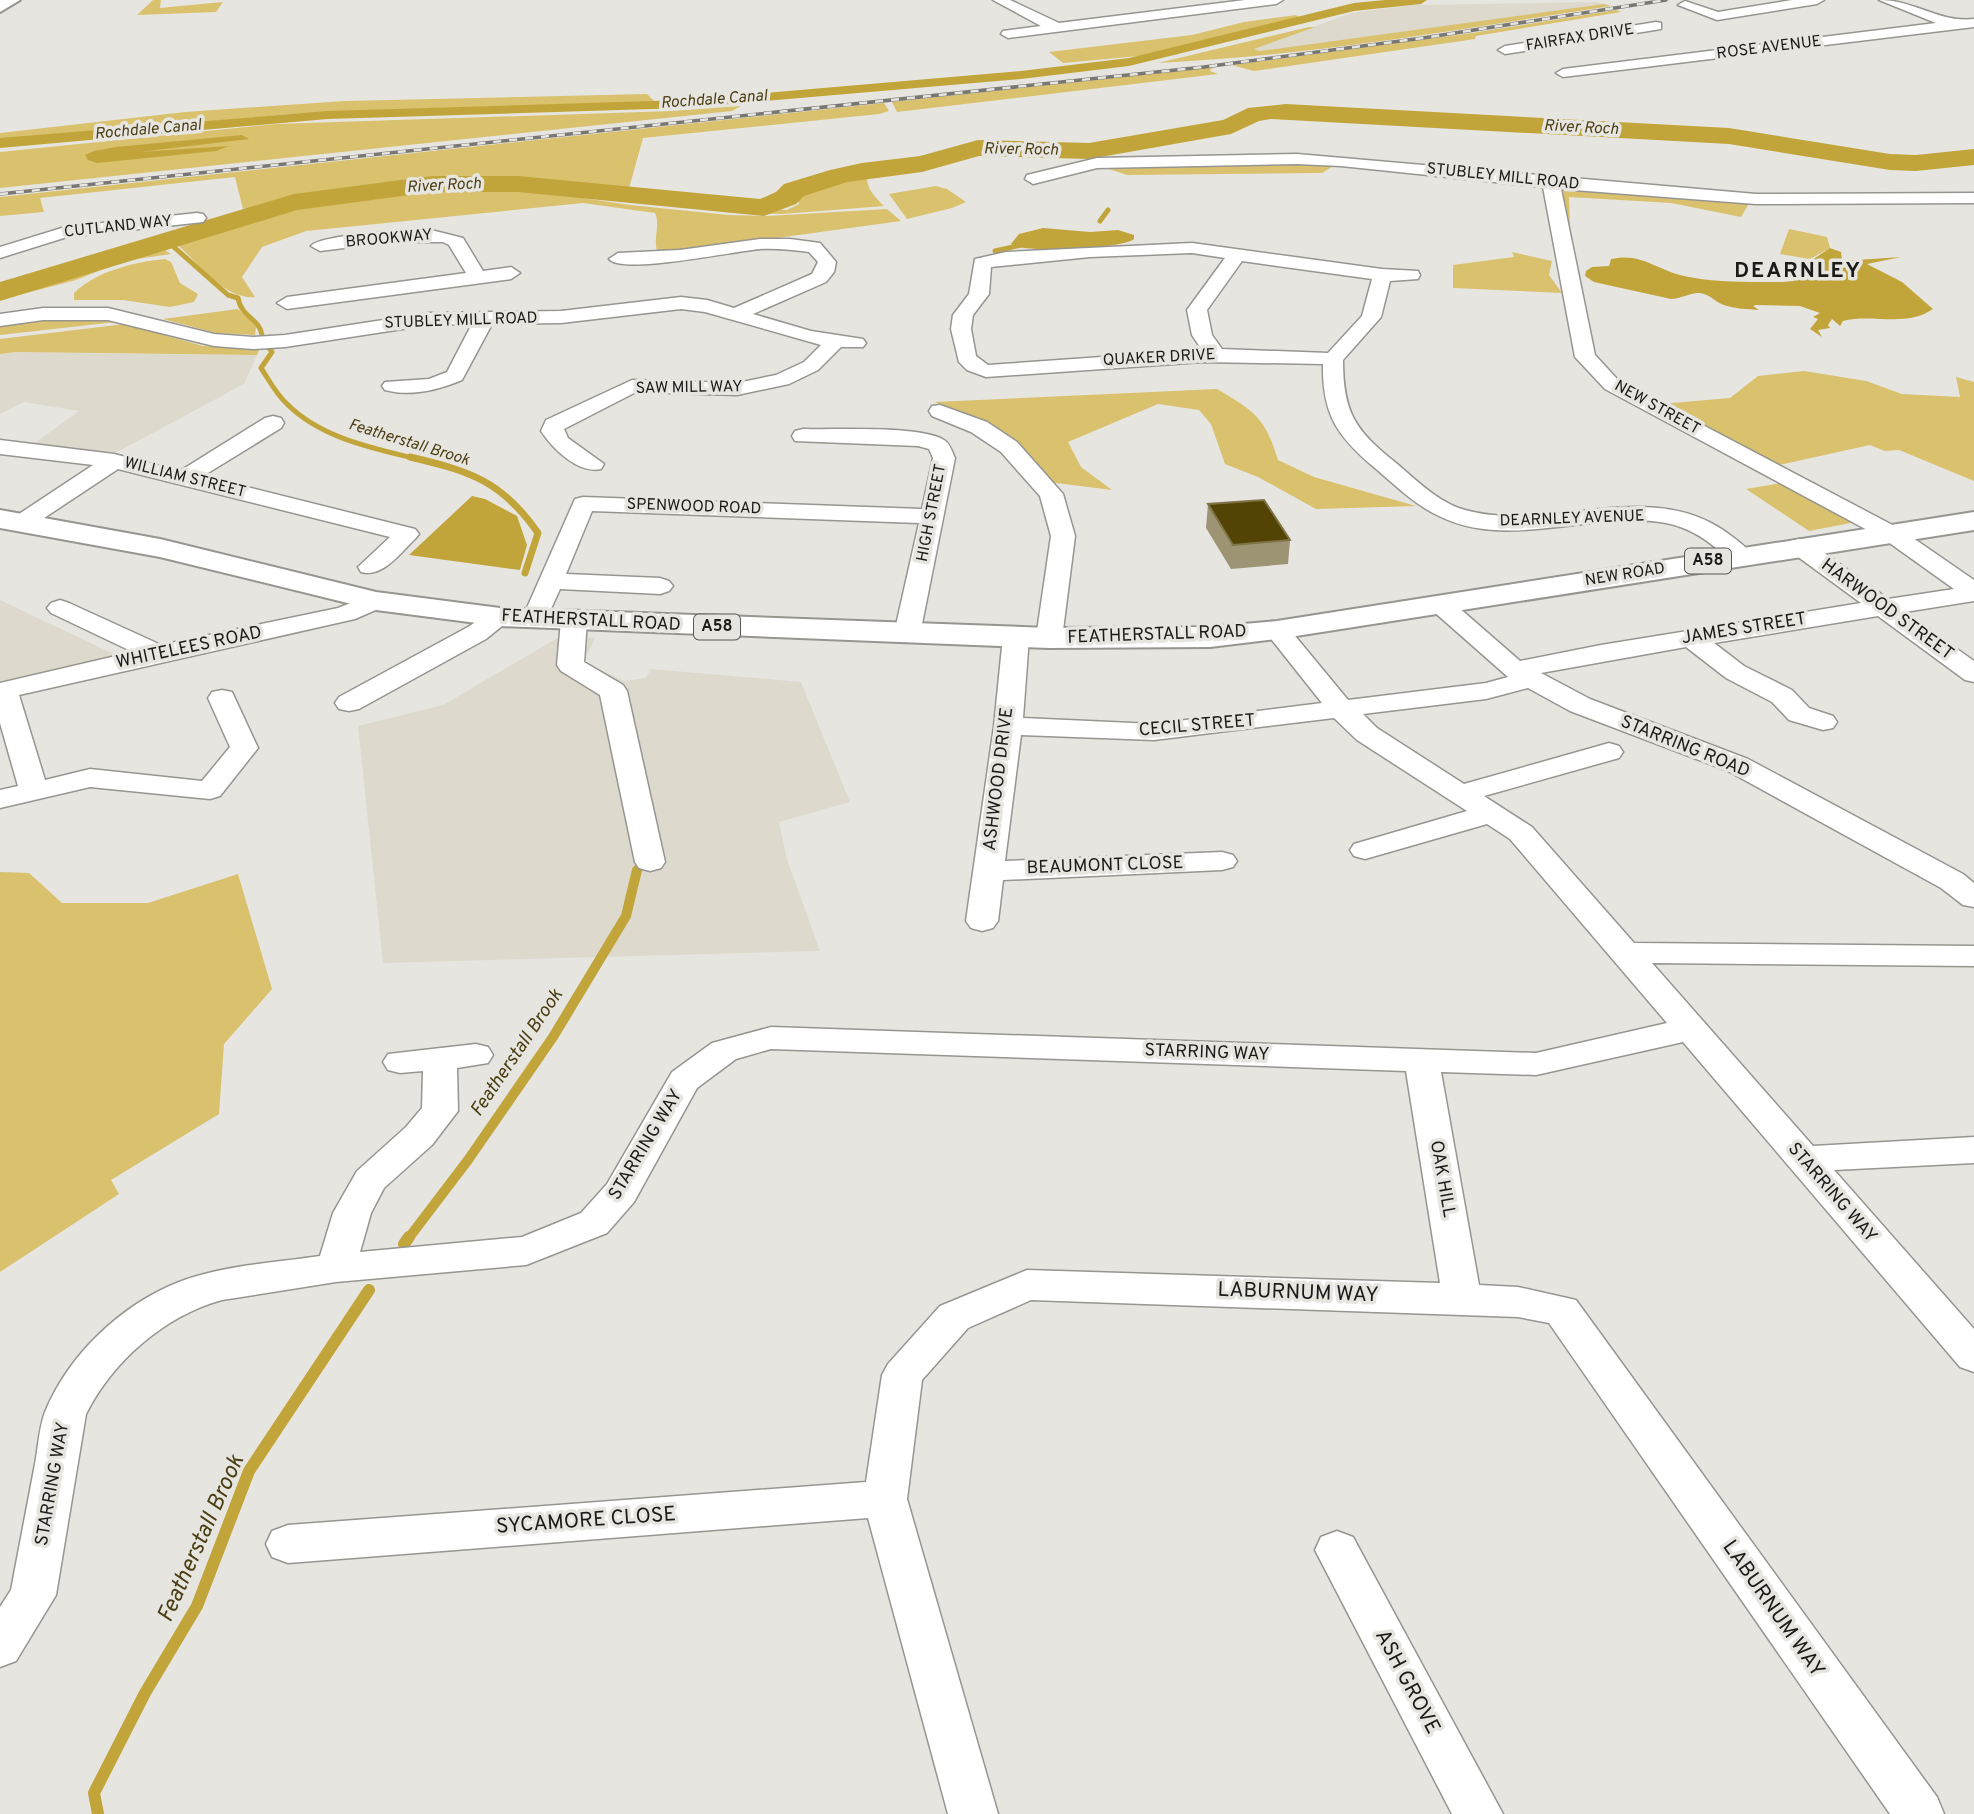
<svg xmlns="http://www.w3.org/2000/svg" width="1974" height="1814" font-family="Overpass,sans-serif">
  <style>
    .built { fill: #dddacd }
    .green { fill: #d9c16e }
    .water { fill: #c2a53a }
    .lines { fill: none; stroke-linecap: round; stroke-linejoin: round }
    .stream-far3 { stroke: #c2a53a; stroke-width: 5 }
    .stream-far2 { stroke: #c2a53a; stroke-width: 7 }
    .stream-far1 { stroke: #c2a53a; stroke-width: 10 }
    .stream { stroke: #c2a53a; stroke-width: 12 }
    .canal { fill: #c2a53a; fill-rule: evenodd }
    .river { fill: #c2a53a; fill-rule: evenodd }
    .street-casing { stroke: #969590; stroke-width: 3 }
    .secondary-casing { stroke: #969590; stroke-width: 4 }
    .highway-casing { stroke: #969590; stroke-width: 4 }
    .street { fill: #fff; fill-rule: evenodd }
    .secondary { fill: #fff; fill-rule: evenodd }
    .highway { fill: #fff; fill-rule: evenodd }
    .rail-casing { stroke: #787773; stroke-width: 3.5 }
    .rail { stroke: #e7e5e0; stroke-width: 2.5; stroke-dasharray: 8; stroke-linecap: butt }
    .wall { fill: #9d9473 }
    .building { fill: #534406; stroke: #7f7447; stroke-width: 2 }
    .labels { text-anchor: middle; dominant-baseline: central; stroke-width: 7; stroke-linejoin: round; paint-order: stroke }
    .far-street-label { font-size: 16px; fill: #1c1b19; stroke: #e7e5e0 }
    .far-water-label { font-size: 16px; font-style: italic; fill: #4a3e12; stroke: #e7e5e0 }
    .shield { fill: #e7e5e0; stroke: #595855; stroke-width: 2 }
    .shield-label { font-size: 16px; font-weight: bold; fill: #1c1b19 }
    .street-label { font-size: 18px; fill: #1c1b19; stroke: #e7e5e0 }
    .water-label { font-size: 19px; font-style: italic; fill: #4a3e12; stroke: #e7e5e0 }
    .far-district-label { font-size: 21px; font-weight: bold; letter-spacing: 2px; fill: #1c1b19; stroke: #e7e5e0 }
    .near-street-label { font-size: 21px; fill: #1c1b19; stroke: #e7e5e0 }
    .near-water-label { font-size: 23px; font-style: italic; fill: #4a3e12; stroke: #e7e5e0 }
  </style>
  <rect width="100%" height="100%" fill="#e7e5e0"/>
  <path class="built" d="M1595,2L1604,4L1379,36L1260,51L1253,49L1351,13L1412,5Z
    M16,352L125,354L257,355L244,384L108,457L28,448L79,411L24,402L0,414V354Z
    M0,600L116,655L0,683Z
    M561,636L595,638L584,662L624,681L646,678L651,669L801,682L850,802L779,822L787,859L820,951L383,963L358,726L443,705Z"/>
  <path class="green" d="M153,0H161L160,8L223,2L216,12L137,15Z
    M1604,4L1611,6C1461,29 1310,56 1158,63L1309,27H1315L1254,49L1260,51Z
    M1616,10L1621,12L1476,36L1475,39L1254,71L1232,65L1472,33Z
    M1296,15L1300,18L1139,56L1063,63L1049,52L1192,35L1244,22Z
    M1213,67L1210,71L1218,74L897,112L892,102Z
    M647,94L655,102L291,114L0,140V133L185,112L345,101Z
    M884,103L889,111L879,114L643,138L628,192C596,189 563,183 531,181C434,177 338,191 243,209L235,177L40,198L44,212L0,216V197Z
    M741,106L732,111L0,188V152L276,124L672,111Z
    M1340,162L1322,173L1127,175L1097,165Z
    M867,171C865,187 873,195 884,206L782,214L735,213L521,189L630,205L728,215L768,216L887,209L901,221L658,254C652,237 661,227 655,213L583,203L306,231L262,247L242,277L255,297C225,300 198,263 177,244C259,215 344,195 432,188C460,186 489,189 517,188L487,185L708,207L787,210L799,204L797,198L802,189Z
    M936,186L947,189L966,202L952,208L907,219L889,194Z
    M1562,187L1751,200L1741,217L1671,203L1569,197L1570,231L1565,230L1556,189Z
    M1789,229L1827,237L1830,248L1810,259L1780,254Z
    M157,245L171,254L123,261L76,280L0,300V294Z
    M1512,252L1552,261L1549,275L1562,293L1453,288V265L1514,257Z
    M165,259L171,262L180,283L198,294L194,302L170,307L123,300H74V293C97,271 134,262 165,259Z
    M238,309L256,326L255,335L216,333L163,319Z
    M36,318H100L116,322L0,335V324Z
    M125,324L203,346L260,348L257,355L16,352L0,354V339Z
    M1804,371L1866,381L1902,394L1960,397L1956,377L1974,382V481L1899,450L1885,451L1870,445L1774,466L1660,404L1730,398L1758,376Z
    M1217,389C1254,411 1265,417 1278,460L1314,477L1416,506L1316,509L1258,477L1225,464L1211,424L1199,410L1158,404L1068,442L1081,467L1112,490L1048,482L977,423L935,402Z
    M1781,483L1856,522L1809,531L1746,489Z
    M0,872L29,873L62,903H148L238,874L272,989L224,1044L219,1114L111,1180L119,1194L0,1272Z"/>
  <path class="water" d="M242,135L249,139L139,152L229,146L216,151L97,163L88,160L85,155L94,151L116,147Z
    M1043,228L1090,232L1118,230L1134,235V239C1122,249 1022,254 1011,244L1019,234Z
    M1830,248L1841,252L1842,261L1901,257L1867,264L1902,282L1933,309C1906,328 1872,313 1843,321L1840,326L1832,319L1828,325L1830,328L1818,330L1822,337L1810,329L1818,319L1813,317L1820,313L1800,306L1756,305L1753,306L1759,310C1747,309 1735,309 1724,305C1717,303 1711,296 1704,294C1693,290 1683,299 1671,299L1594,282L1585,276L1586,271L1592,267L1609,266L1611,259C1641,252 1657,270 1684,276C1715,283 1750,282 1782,282L1794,281L1800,268Z
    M472,496L485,499L517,516L527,545L520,570L409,555Z"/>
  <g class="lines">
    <path class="stream-far3" d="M1100,221L1108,210
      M166,240L228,295L238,298C241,317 260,319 262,335
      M995,251L1021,245
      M269,348L272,352L261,368C269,380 276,394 287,404C321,438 372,448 417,459"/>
    <path class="stream-far2" d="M410,457C470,471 502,481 538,533L525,573"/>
    <path class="stream-far1" d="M408,1239L468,1160L553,1037L626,916L637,870"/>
    <path class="stream" d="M404,1244L409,1237
      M98,1814L94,1793L145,1693L197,1606L249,1471L369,1290"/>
    <path class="canal" d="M1385,0H1427L1421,4L1354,11L1129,66L1021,79L684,108L328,119L0,148V138L328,111L684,100L1021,71L1129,58L1354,3Z"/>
    <path class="river" d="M1286,104L1729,128L1890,154L1916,155L1974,149V165L1916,171L1890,170L1729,144L1271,119L1259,121L1231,134L1089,159L979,156L922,172L847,182L804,196L796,204L764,216L518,192H432L297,210L0,301V282L294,194L432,176H518L760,199L776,192L784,184L830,170L862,163L920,156L978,140L1089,143L1223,120L1248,108Z"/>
    <defs>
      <path id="street" d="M993,0H1010L1059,23L1245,0H1283L1276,4L1008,38L1001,34L1003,31L1041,26Z
        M1792,0H1824L1817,4L1717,20L1678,5L1685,1L1718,12Z
        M1879,0C1915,0 1939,23 1974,19V27L1563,77L1556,73L1563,69L1936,23Z
        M1656,22L1661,23V29L1505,54L1498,50L1505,46Z
        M1297,154L1756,194L1974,193V203L1756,204L1561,189L1595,355L1619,381L1900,529L1974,580V601L1905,612L1974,661V682L1965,680L1878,616L1714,643L1744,666L1792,690L1809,708L1833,716L1837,722L1833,728L1823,730L1789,720L1772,702L1726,678L1686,647L1541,673L1590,699L1748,759L1963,874L1974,883V907L1963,905L1941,888L1728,771L1570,711L1528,688L1486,699L1363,714L1377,728L1464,784L1609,743L1619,746L1623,752L1619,758L1484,796L1532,827L1634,943L1974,946V966L1652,963L1813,1146L1974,1137V1163L1834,1170L1974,1329V1372L1960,1367L1683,1042L1536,1075L1441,1072L1479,1285L1518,1287L1576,1300L1937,1797L1944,1814H1890L1549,1323L1518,1317L1031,1300L968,1328L922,1380L907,1499L998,1814H948L868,1518L288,1563L272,1557L266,1544L272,1531L288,1525L866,1482L882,1375L888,1364L940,1306L1027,1270L1440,1283L1406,1071L771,1049L736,1059L697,1088L634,1202L607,1233L526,1265L336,1282L222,1300C164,1316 113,1361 86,1414L56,1595L16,1661L0,1667V1607L11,1590C19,1548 27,1506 35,1464C38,1448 39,1428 45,1412C69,1354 121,1305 179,1282C223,1265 274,1263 320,1256L333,1213L357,1171L406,1127L422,1108L423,1071L400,1073L388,1070L383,1062L388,1054L476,1044L488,1047L493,1055L488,1063L457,1068L458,1111L432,1145L384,1188L371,1213L360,1252L522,1237L581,1213L607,1184L672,1072L712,1043L771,1027L1536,1053L1667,1023L1510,839L1487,824L1365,859L1354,856L1350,850L1354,844L1467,811L1357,740L1334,718L1154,740L1021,735L1005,861L1222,852L1233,855L1237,861L1233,867L1222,870L1003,880L998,921L993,928L982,931L971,928L966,921L994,726L1003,637L1007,631L1016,629L1025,631L1029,637L1023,718L1154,724L1322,703L1264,630L1268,625L1277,622L1286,625L1348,700L1486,683L1508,677L1432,610L1428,605L1432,600L1441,597L1450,600L1520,661L1601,645L1861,603L1790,551L1787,546L1790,541L1799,539L1808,541L1888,599L1954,589L1884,539L1605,389L1575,357L1543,187L1341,166L1297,164L1097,168L1033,184L1025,179L1027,175L1097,158Z
        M197,213L203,214L206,218L203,222L67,237L0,258V247L65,227Z
        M431,230L463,238L483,271L511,267L520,273L511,279L287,309L277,303L287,297L466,273L449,245L443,242H392L320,251L311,246C321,234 412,230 431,230Z
        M760,239H790L820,243L836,262L834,272L826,282L753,314L811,331L863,339L866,343L863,347H841L818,370L789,384L737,395L636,392L564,429L568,438L604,464L601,469C578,474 553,449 541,431L546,420L632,380L737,383L776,375L804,362L821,345L705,312L681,309L561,323L492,324L462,380C438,390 411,397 385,390L382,386L385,382L429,379L447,372L472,324L429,325L285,347L253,349L214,346L108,320H43L0,326V314L43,308H108L214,334L253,337L285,335L429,313L561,311L681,297L707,300L734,308L812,274L818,262L809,252C793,250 776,248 760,249C735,251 622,275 609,259L618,253L680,250Z
        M1192,243L1382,269L1418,271L1420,275L1418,279L1390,281L1381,317L1343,360C1343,413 1355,430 1396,463C1416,480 1439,503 1465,510C1551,534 1652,475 1730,535C1738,541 1747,547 1753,556L1750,561C1744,563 1740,564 1734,562C1728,559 1723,553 1717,549C1702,536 1686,527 1666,523C1592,510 1509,551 1439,516C1415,505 1395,485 1375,468C1338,437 1322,415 1323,364L1203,362L986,377L967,370L959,362L951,329L953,315L969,294L975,259L1006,252ZM1192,253L1225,258L1187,310L1192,335L1202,350L988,365L976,356L971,329L973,315L989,294L991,267L1090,257ZM1242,261L1372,279L1362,316L1328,353L1222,349L1212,335L1207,310Z
        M940,405L987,422L1017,442L1063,494L1075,536L1062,638L1058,644L1049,646L1040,644L1036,638L1051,536L1040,496L1001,452L971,432L932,416L929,411L932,406Z
        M273,416L281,418L284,423L281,428L203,476L415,529L419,534L415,539C400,553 383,578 361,572L358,567L390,537L118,469L32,526H16L12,521L16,516L93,465L0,454V440L114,454L180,471L265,418Z
        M803,429C834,430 920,425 944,440C950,443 952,452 955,458L920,634L916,640L907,642L898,640L894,634L919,523L592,511L566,574L660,578L669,581L673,586L669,591L660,594L560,589L544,624L535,627L526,624L522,619L575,499L583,497L922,509L933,458L929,449L918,446L795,441L792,436L795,431Z
        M376,593L385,596L389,601L385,606L355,619L19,695L45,780L90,769L202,781L230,747L208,698L212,692L222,690L232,692L258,748L220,796L210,799L90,787L0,808V790L18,786L0,723V683L133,652L51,613L47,608L51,603L60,600L69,603L161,645L338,608Z
        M500,609L509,612L513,617L486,639L359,709L349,711L339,709L335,703L339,697L468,627L491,612Z
        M574,613L583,616L587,621L584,662L623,685L627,691L665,862L661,868L650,871L639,868L635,862L600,695L561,671L557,665L561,621L565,616Z
        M1337,1531L1353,1537L1503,1814H1452L1315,1550L1321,1537Z"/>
      <path id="secondary" d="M0,0H20L0,12Z"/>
      <path id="highway" d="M0,510L160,539L376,592L500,608L1049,628L1210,627L1277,621L1974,512V530L1277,639L1210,647L1049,648L500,626L376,610L160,557L0,528Z"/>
    </defs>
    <use href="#street" class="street-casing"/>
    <use href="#secondary" class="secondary-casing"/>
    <use href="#highway" class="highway-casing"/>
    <use href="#street" class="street"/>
    <use href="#secondary" class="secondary"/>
    <use href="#highway" class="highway"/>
    <defs>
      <path id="rail" d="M0,194L1204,67L1423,38L1666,0"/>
    </defs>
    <use href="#rail" class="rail-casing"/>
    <use href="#rail" class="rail"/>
  </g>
  <path class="wall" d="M1208,504L1290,540L1288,564L1231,569L1206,528Z"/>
  <path class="building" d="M1264,500L1290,540L1233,545L1208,504Z"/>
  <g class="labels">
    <g class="far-street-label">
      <text transform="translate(1580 38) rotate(-9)">FAIRFAX DRIVE</text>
      <text transform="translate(1769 48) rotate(-7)">ROSE AVENUE</text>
      <text transform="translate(1503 177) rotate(6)">STUBLEY MILL ROAD</text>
      <text transform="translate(118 227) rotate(-6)">CUTLAND WAY</text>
      <text transform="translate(389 239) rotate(-5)">BROOKWAY</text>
      <text transform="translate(461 321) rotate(-2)">STUBLEY MILL ROAD</text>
      <text transform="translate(1159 358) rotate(-3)">QUAKER DRIVE</text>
      <text transform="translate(689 388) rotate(-1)">SAW MILL WAY</text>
      <text transform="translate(1657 408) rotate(29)">NEW STREET</text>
      <text transform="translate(185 478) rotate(14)">WILLIAM STREET</text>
      <text transform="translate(694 507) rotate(2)">SPENWOOD ROAD</text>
      <text transform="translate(932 513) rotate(-79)">HIGH STREET</text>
      <text transform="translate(1572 519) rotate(-2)">DEARNLEY AVENUE</text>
      <text transform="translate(1625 575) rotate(-9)">NEW ROAD</text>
    </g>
    <g class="far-water-label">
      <text transform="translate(714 100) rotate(-4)">Rochdale Canal</text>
      <text transform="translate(1581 128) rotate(3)">River Roch</text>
      <text transform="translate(148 130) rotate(-5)">Rochdale Canal</text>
      <text transform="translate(1021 150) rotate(1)">River Roch</text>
      <text transform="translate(444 186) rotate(-3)">River Roch</text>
      <text transform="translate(409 443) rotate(17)">Featherstall Brook</text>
    </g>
    <g class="shield">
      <rect x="1685" y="548.5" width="46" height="25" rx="5"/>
      <rect x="694" y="614.5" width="46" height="25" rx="5"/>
    </g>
    <g class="shield-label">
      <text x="1708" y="561">A58</text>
      <text x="717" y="627">A58</text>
    </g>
    <g class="street-label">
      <text transform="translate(1887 610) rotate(36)">HARWOOD STREET</text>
      <text transform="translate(591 621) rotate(3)">FEATHERSTALL ROAD</text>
      <text transform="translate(1744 629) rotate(-9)">JAMES STREET</text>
      <text transform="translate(1157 635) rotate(-2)">FEATHERSTALL ROAD</text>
      <text transform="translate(189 648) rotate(-12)">WHITELEES ROAD</text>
      <text transform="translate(1197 726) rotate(-5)">CECIL STREET</text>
      <text transform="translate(1685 747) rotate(22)">STARRING ROAD</text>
      <text transform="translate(999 779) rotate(-83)">ASHWOOD DRIVE</text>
      <text transform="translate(1105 866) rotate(-2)">BEAUMONT CLOSE</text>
      <text transform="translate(1207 1053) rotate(2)">STARRING WAY</text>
      <text transform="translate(646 1145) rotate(-59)">STARRING WAY</text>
      <text transform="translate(1442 1179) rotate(80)">OAK HILL</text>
      <text transform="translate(1832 1193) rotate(49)">STARRING WAY</text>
      <text transform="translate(53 1484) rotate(-80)">STARRING WAY</text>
    </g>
    <g class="water-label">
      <text transform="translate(517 1053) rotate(-56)">Featherstall Brook</text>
    </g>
    <g class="far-district-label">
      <text x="1798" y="271">DEARNLEY</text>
    </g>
    <g class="near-street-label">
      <text transform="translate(1298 1293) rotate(2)">LABURNUM WAY</text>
      <text transform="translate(586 1521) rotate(-4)">SYCAMORE CLOSE</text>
      <text transform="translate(1773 1609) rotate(55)">LABURNUM WAY</text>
      <text transform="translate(1407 1682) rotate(62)">ASH GROVE</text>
    </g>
    <g class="near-water-label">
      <text transform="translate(202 1539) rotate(-66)">Featherstall Brook</text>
    </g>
  </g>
</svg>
